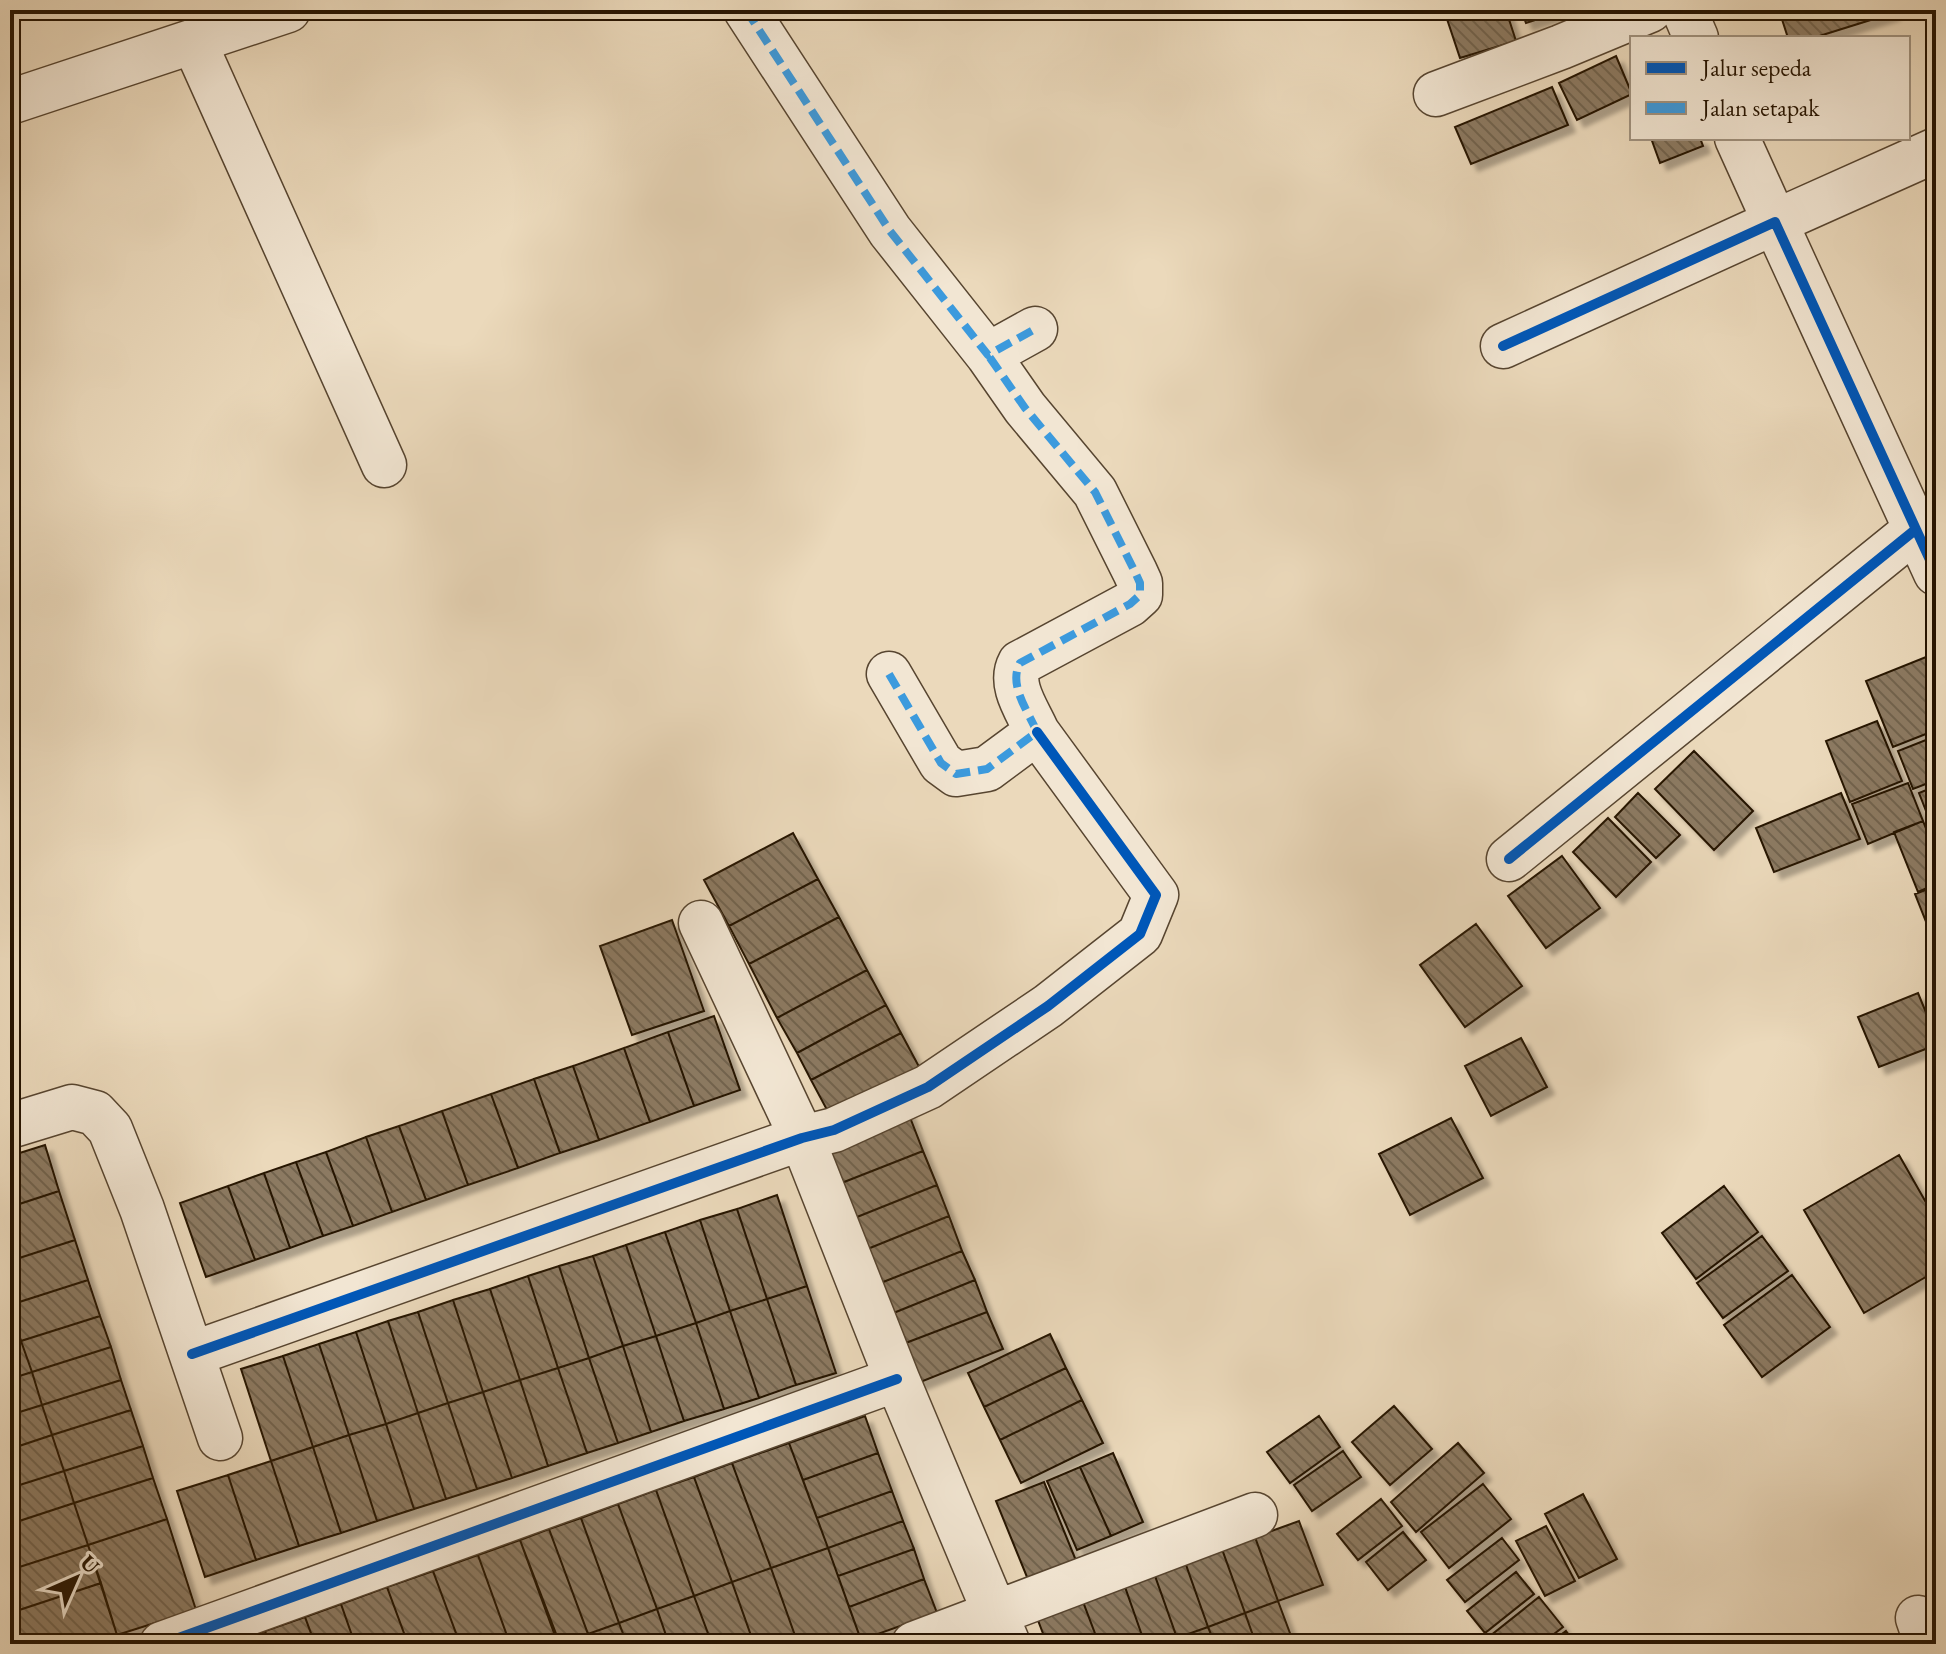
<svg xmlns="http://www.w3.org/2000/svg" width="1946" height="1654" font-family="'EB Garamond',serif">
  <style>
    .building { fill: url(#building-back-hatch); stroke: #261401; stroke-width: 2; filter: url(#shadow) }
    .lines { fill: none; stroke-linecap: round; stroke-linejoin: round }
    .minor-casing { stroke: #574530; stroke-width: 47 }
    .minor { stroke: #f2e6d3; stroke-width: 44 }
    .quiet { stroke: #3c9add; stroke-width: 8; stroke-dasharray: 16 8; stroke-linecap: butt }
    .cycleway-casing { stroke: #f2e6d3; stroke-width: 15 }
    .cycleway { stroke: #0057b8; stroke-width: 10 }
  </style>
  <defs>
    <pattern id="building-back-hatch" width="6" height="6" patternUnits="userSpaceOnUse" patternTransform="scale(2)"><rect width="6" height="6" fill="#8c7a62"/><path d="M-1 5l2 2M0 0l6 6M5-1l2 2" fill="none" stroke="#72634e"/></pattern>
    <filter id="shadow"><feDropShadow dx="7" dy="7" stdDeviation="2" flood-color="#0004"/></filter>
  </defs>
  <rect width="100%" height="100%" fill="#ebd9bb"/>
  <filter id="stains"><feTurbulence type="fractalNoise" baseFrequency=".0025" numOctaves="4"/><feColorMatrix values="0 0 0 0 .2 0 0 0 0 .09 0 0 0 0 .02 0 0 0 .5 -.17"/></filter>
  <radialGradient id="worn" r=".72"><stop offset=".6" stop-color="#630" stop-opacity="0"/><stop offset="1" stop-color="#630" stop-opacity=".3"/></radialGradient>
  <path class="building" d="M1444,10H1506L1516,41L1460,58Z
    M1521,10H1566L1526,23Z
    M1779,10H1892L1893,13L1813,38H1788Z
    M1616,56L1632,94L1577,120L1559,83Z
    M1552,87L1568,125L1471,164L1455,127Z
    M1651,138H1700L1703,146L1660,163Z
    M1936,653V730L1893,747L1866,681Z
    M1877,721L1902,781L1850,802L1826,741Z
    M1936,736V780L1913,789L1898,751Z
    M1694,751L1753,811L1714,850L1655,789Z
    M1908,783L1923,821L1868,844L1852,804Z
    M1936,786V833L1935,834L1919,793Z
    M1638,793L1680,835L1656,858L1615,817Z
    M1841,793L1860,839L1774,872L1756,828Z
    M1608,818L1651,862L1616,897L1573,852Z
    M1923,821L1936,854V884L1918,892L1894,832Z
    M793,833L818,879L729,926L704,880Z
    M1562,856L1600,908L1546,948L1508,896Z
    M818,879L839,917L749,964L729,926Z
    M1936,886V947L1915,894Z
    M839,917L867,970L777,1018L749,964Z
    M672,920L704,1011L632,1035L600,946Z
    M1476,924L1522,986L1465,1027L1420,965Z
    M867,970L886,1005L797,1053L777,1018Z
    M1918,993L1936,1037V1045L1879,1067L1858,1017Z
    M886,1005L901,1033L811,1080L797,1053Z
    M714,1016L740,1090L694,1106L668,1032Z
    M668,1032L694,1106L650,1122L624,1048Z
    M901,1033L924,1076L834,1123L811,1080Z
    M1521,1038L1547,1087L1491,1116L1465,1066Z
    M624,1048L650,1122L599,1140L573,1066Z
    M573,1066L599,1140L560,1153L534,1079Z
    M534,1079L560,1153L518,1168L491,1094Z
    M491,1094L518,1168L468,1185L442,1111Z
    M906,1107L923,1151L839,1184L821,1141Z
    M442,1111L468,1185L426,1200L399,1126Z
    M1451,1118L1483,1178L1410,1215L1379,1154Z
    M399,1126L426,1200L392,1212L366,1137Z
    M366,1137L392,1212L353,1226L326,1152Z
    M45,1145L59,1191L10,1207V1156Z
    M923,1151L937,1185L852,1219L839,1184Z
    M326,1152L353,1226L323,1236L296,1162Z
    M1899,1155L1936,1220V1271L1864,1313L1804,1210Z
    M296,1162L323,1236L290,1248L264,1173Z
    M264,1173L290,1248L255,1260L228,1186Z
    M937,1185L949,1216L865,1250L852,1219Z
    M228,1186L255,1260L206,1277L180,1203Z
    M1724,1186L1758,1232L1696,1279L1662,1233Z
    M59,1191L75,1240L10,1261V1207Z
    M777,1195L807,1286L767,1299L737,1209Z
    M737,1209L767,1299L730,1311L700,1220Z
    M949,1216L962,1251L878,1284L865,1250Z
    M700,1220L730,1311L696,1323L665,1232Z
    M665,1232L696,1323L656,1336L626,1245Z
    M1762,1236L1788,1271L1723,1318L1697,1283Z
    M75,1240L88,1280L10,1305V1261Z
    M626,1245L656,1336L623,1346L593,1256Z
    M962,1251L975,1280L891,1314L878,1284Z
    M593,1256L623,1346L589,1358L559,1266Z
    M559,1266L589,1358L558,1368L528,1276Z
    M1792,1275L1830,1327L1762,1377L1724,1325Z
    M528,1276L558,1368L520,1380L490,1289Z
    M88,1280L100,1316L21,1341L10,1305Z
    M975,1280L987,1312L903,1344L891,1314Z
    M807,1286L836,1373L796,1385L767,1299Z
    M490,1289L520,1380L483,1392L453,1300Z
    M767,1299L796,1385L759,1398L730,1311Z
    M453,1300L483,1392L448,1403L418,1312Z
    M10,1306L21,1341L10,1345Z
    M730,1311L759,1398L724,1409L696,1323Z
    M418,1312L448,1403L418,1413L388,1321Z
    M987,1312L1003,1349L918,1383L903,1344Z
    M100,1316L111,1347L32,1372L21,1341Z
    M388,1321L418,1413L386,1424L356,1332Z
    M696,1323L724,1409L684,1421L656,1336Z
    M356,1332L386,1424L349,1435L319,1344Z
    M1050,1334L1066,1368L984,1407L968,1373Z
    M656,1336L684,1421L651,1432L623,1346Z
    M21,1341L32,1372L10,1379V1345Z
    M319,1344L349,1435L313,1447L283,1356Z
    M623,1346L651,1432L618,1443L589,1358Z
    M111,1347L121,1380L42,1405L32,1372Z
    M283,1356L313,1447L271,1461L241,1369Z
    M589,1358L618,1443L587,1453L558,1368Z
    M558,1368L587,1453L548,1466L520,1380Z
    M1066,1368L1082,1400L1000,1440L984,1407Z
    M32,1372L42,1405L10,1415V1379Z
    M121,1380L131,1410L52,1435L42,1405Z
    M520,1380L548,1466L512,1478L483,1392Z
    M483,1392L512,1478L477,1489L448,1403Z
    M1082,1400L1103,1443L1021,1483L1000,1440Z
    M448,1403L477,1489L446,1499L418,1413Z
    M42,1405L52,1435L10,1449V1415Z
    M1394,1406L1432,1449L1390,1485L1352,1442Z
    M131,1410L143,1446L64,1471L52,1435Z
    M418,1413L446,1499L414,1509L386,1424Z
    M865,1416L878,1453L803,1480L789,1443Z
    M1319,1416L1340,1447L1290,1483L1267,1452Z
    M386,1424L414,1509L377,1521L349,1435Z
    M52,1435L64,1471L10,1488V1449Z
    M349,1435L377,1521L341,1533L313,1447Z
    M789,1443L828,1548L771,1568L732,1463Z
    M1458,1443L1484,1473L1416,1532L1391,1502Z
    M143,1446L153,1478L74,1503L64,1471Z
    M313,1447L341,1533L299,1546L271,1461Z
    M1343,1451L1361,1477L1312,1511L1294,1485Z
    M878,1453L892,1491L817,1518L803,1480Z
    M1113,1453L1143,1522L1111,1536L1080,1467Z
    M271,1461L299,1546L256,1560L228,1475Z
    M732,1463L771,1568L732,1582L694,1477Z
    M1080,1467L1111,1536L1077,1550L1047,1481Z
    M64,1471L74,1503L10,1524V1488Z
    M228,1475L256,1560L205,1577L177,1491Z
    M694,1477L732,1582L694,1596L656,1490Z
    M153,1478L167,1519L88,1545L74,1503Z
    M1044,1482L1077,1563L1029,1582L996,1501Z
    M1483,1484L1511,1519L1449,1568L1421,1532Z
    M656,1490L694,1596L657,1609L618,1504Z
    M892,1491L903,1521L828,1548L817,1518Z
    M1583,1494L1617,1559L1579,1578L1545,1514Z
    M1381,1499L1402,1526L1358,1560L1337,1534Z
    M74,1503L88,1545L10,1570V1524Z
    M618,1504L657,1609L619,1623L581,1518Z
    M581,1518L619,1623L588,1634L549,1529Z
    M167,1519L196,1610L117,1635L88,1545Z
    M903,1521L914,1549L838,1576L828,1548Z
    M1299,1521L1323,1585L1278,1601L1255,1537Z
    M1546,1526L1575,1581L1545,1596L1516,1541Z
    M549,1529L588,1634L560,1644L520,1540Z
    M1403,1532L1426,1560L1388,1590L1366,1562Z
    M1255,1537L1278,1601L1245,1613L1222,1549Z
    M1502,1538L1519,1560L1465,1602L1447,1580Z
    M520,1540L558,1644H510L478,1555Z
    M88,1545L101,1583L10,1613V1570Z
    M828,1548L861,1640L851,1644H798L771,1568Z
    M914,1549L924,1579L849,1607L838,1576Z
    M1222,1549L1245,1613L1208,1627L1185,1562Z
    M478,1555L510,1644H460L433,1571Z
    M1185,1562L1208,1627L1177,1638L1154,1573Z
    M771,1568L798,1644H754L732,1582Z
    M433,1571L460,1644H408L387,1587Z
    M1516,1572L1534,1594L1485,1633L1467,1611Z
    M1154,1573L1177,1638L1160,1644H1145L1124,1584Z
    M924,1579L937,1613L861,1640L849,1607Z
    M732,1582L754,1644H712L694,1596Z
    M101,1583L117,1635L89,1644H14L10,1633V1613Z
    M1124,1584L1145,1644H1099L1082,1599Z
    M387,1587L408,1644H355L341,1604Z
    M694,1596L712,1644H669L657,1609Z
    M1539,1597L1563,1627L1541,1644H1488L1485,1640Z
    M1082,1599L1099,1644H1047L1036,1615Z
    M1278,1601L1294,1644H1256L1245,1613Z
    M341,1604L355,1644H315L305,1617Z
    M657,1609L669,1644H627L619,1623Z
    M1245,1613L1256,1644H1215L1208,1627Z
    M305,1617L315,1644H270L265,1631Z
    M619,1623L627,1644H591L588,1634Z
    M1208,1627L1215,1644H1180L1177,1638Z
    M265,1631L270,1644H229Z
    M1566,1631L1576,1644H1549Z"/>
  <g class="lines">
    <defs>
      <path id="minor" d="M746,10L890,231L988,355L1035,329
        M1684,10L1696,38
        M194,42L384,465
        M1436,94L1561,47L1650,10
        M10,102L288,10
        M1737,138L1775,222L1936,150
        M1503,346L1775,222L1936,573
        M889,674L941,763L956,774L987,769L1037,732C1028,711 1008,685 1020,663L1130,604L1140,595V583L1135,572L1095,492L1025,408L988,355
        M1509,859L1915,530
        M701,923L802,1138L897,1379L1008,1644
        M10,1126L72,1107L95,1113L110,1129L142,1209L220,1438
        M192,1354L802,1138L834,1130L928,1087L1048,1006L1140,934L1156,895L1037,732
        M1918,1618L1927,1644
        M162,1644L897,1379
        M914,1644L1255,1515"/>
    </defs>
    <use href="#minor" class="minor-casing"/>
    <use href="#minor" class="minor"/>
    <path class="quiet" d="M746,10L890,231L988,355L1035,329
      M889,674L941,763L956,774L987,769L1037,732C1028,711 1008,685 1020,663L1130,604L1140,595V583L1135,572L1095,492L1025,408L988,355"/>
    <defs>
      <path id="cycleway" d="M1503,346L1775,222L1936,573
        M1509,859L1915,530
        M192,1354L802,1138L834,1130L928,1087L1048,1006L1140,934L1156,895L1037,732
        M162,1644L897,1379"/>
    </defs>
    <use href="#cycleway" class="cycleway-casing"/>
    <use href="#cycleway" class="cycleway"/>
  </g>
  <rect width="1946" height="1654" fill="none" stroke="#ebd9bb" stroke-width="40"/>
  <rect x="12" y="12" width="1922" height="1630" fill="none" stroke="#261401" stroke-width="4"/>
  <rect x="20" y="20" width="1906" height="1614" fill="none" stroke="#261401" stroke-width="2"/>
  <rect x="1630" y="36" width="280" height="104" fill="#f2e6d3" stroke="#a0927f" stroke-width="2"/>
  <rect x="1646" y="62" width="40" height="12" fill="#0057b8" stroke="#a0927f" stroke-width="2"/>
  <text x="1702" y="76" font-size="24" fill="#261401">Jalur sepeda</text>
  <rect x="1646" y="102" width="40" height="12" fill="#3c9add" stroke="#a0927f" stroke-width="2"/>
  <text x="1702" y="116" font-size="24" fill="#261401">Jalan setapak</text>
  <g transform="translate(76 1578) rotate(45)" stroke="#f2e6d3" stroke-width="6" paint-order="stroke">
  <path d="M0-6L14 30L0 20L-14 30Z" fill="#261401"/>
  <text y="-12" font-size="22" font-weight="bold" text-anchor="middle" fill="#261401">U</text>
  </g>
  <rect width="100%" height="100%" filter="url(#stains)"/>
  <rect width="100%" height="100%" fill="url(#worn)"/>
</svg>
